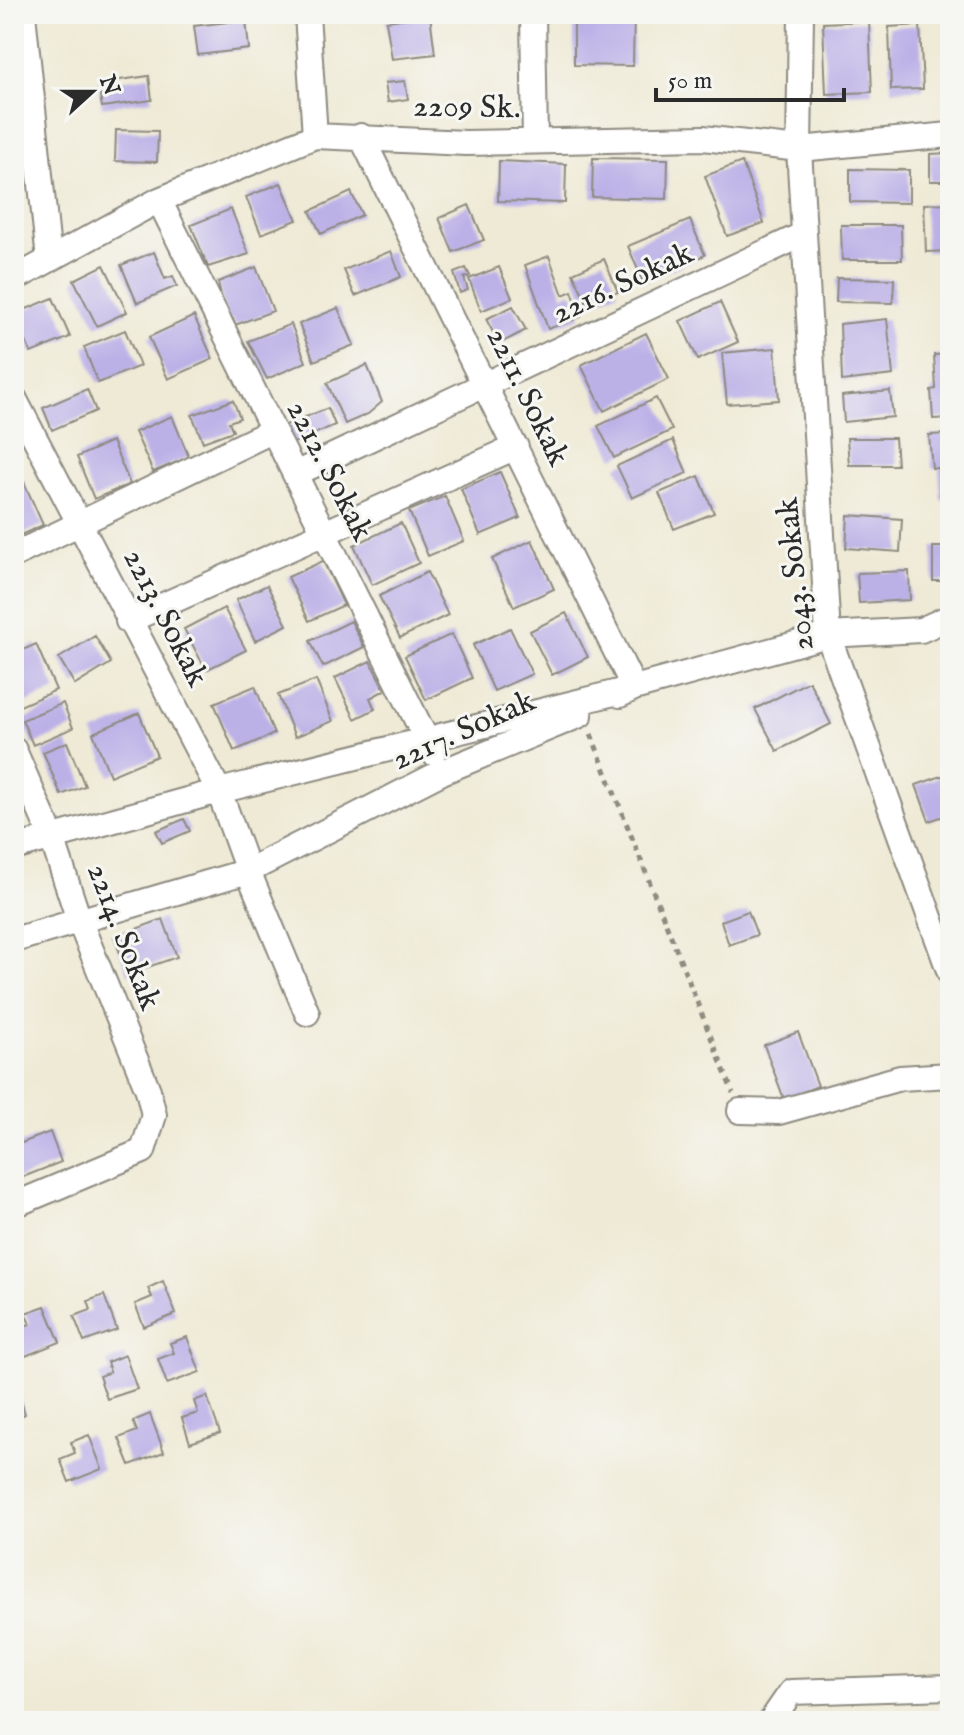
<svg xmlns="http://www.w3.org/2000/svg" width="964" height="1735" font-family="'IM FELL English',serif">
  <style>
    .building { fill: #bcb1e7 }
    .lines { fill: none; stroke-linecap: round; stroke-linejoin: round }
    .minor-casing { stroke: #8d8a80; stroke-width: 28 }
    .path { stroke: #8d8a80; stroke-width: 5; stroke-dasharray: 6 6; stroke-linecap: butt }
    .minor { stroke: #fff; stroke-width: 24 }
    .labels { text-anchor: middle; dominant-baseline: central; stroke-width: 6; stroke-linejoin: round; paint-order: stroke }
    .street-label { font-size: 32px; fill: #2b2b2b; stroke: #f6f6f2 }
  </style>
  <rect width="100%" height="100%" fill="#f6f6f2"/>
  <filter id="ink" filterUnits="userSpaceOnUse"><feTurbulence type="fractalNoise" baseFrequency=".0125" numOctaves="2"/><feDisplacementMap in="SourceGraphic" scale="16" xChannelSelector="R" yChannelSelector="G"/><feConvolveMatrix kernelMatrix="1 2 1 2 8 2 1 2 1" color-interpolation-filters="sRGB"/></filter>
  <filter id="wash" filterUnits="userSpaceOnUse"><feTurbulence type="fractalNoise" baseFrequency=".006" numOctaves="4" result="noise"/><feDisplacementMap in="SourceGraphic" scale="32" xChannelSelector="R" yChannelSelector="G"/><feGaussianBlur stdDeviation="1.8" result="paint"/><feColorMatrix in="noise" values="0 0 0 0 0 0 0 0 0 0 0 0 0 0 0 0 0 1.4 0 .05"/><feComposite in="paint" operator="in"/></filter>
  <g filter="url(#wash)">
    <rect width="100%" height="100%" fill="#efead5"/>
    <g id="blocks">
      <path class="building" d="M574,14H634L633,66L574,65Z
        M430,15L435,54L392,59L386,21Z
        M246,20L249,49L198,55L194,26Z
        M869,21L872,92L826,94L823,23Z
        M920,25L923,89L891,90L889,27Z
        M149,76L152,100L102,107L98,83Z
        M405,81L408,99L388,102L385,83Z
        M116,130L158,131L157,162L115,161Z
        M950,153V181H930V154Z
        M593,158L668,159L667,199L592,197Z
        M499,161L566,164L565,203L498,201Z
        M742,162L764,223L727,236L705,176Z
        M850,169L909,170V203L850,202Z
        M281,183L297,220L261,234L246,197Z
        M351,192L362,215L321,234L310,211Z
        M950,203V251L926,252L924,204Z
        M469,205L484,240L453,252L439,218Z
        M231,209L249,254L208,267L191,225Z
        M690,220L705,255L643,282L628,246Z
        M841,225H901L902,260H842Z
        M391,251L401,277L355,296L344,270Z
        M154,252L165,279L173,276L177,286L137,303L121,265Z
        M549,256L563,295L572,291L581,317L548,329L525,265Z
        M604,259L618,292L588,305L573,273Z
        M104,265L127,312L97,326L74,280Z
        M256,267L273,311L235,325L233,319L227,321L218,282Z
        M499,267L512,298L481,311L469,279Z
        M466,268L470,276L464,278L468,290L460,293L454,273Z
        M837,278L894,279L893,303L836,302Z
        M53,298L70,337L31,353L14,314Z
        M720,302L738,342L698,360L680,321Z
        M513,306L526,330L499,344L486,319Z
        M338,308L354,345L314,361L299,324Z
        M194,316L213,359L168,379L149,337Z
        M887,319L893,375L842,381L840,324Z
        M291,324L306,362L267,379L248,341Z
        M125,330L140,366L98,383L84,347Z
        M646,333L669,379L604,411L581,365Z
        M775,348L779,400L727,404L722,353Z
        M950,354V418L933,419L931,390L936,389L934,355Z
        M367,365L382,402L368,414L345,424L327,383Z
        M87,389L96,411L52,430L43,408Z
        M890,391L893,417L844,422L842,396Z
        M656,398L672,430L614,458L598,426Z
        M233,400L240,418L229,422L233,431L203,442L192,415Z
        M328,408L335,425L291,444L283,426Z
        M172,416L189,457L153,472L135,432Z
        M950,434V500H941L939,468H932L929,435Z
        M847,438H895L897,465H849Z
        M673,440L687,473L632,498L617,466Z
        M112,441L130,484L94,499L77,457Z
        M500,472L520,518L480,535L461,489Z
        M699,476L714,513L674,529L659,493Z
        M23,480L43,525L14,538V484Z
        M445,496L464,541L428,556L409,511Z
        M848,515L902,519L900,552L846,548Z
        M401,523L419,563L372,585L354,545Z
        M532,540L554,589L514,607L492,559Z
        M933,547H950L949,581H933Z
        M323,561L344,605L309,621L288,577Z
        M909,571L910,600L859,603L857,573Z
        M427,572L448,615L400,638L379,596Z
        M267,585L287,625L255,641L236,600Z
        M224,608L246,650L206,670L184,629Z
        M566,613L588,657L552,675L530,631Z
        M351,621L364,647L323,667L310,641Z
        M510,628L532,674L494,691L473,645Z
        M452,634L472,678L426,700L405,656Z
        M95,636L111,663L75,685L59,658Z
        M36,644L56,690L18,707L14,697V654Z
        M370,661L385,690L370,698L375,709L355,719L335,678Z
        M316,680L333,721L295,737L278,695Z
        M809,681L831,724L777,751L755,709Z
        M255,686L274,734L234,751L214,703Z
        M63,703L73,728L33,745L22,720Z
        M139,713L157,756L110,776L93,733Z
        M67,742L85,786L61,795L43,752Z
        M950,773V814L929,821L916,785Z
        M184,819L190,831L162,843L156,831Z
        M748,911L757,935L729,945L721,921Z
        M163,919L177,957L128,974L114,937Z
        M798,1032L818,1086L784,1099L764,1045Z
        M50,1132L61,1162L18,1179L14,1146Z
        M163,1281L176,1314L144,1327L135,1304L152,1297L148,1288Z
        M104,1295L117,1330L84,1342L74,1316L91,1310L88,1301Z
        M45,1306L60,1342L23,1357L14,1330L30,1324L25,1313Z
        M187,1337L200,1372L167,1384L158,1359L174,1353L170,1343Z
        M125,1355L137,1389L107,1399L99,1376L110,1372L107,1362Z
        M14,1378L25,1414L14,1419Z
        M207,1396L220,1433L190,1443L182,1418L198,1413L194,1401Z
        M150,1414L164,1452L130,1465L119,1438L137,1431L133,1421Z
        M89,1435L102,1469L69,1482L60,1459L75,1453L71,1442Z"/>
    </g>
  </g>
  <g filter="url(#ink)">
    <use href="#blocks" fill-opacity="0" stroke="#8d8a80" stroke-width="2"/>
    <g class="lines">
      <defs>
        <path id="minor" d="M23,14L49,260
          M307,14L315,136
          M533,14L535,141
          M801,14L799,149L828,635L950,973
          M159,200L433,753
          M14,279L159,200L315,136L466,143L703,138L799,149L950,135
          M14,398L219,791L248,871L307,1013
          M295,474L804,234
          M14,555L272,431
          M128,621L516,447
          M620,695L634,688L828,635L921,630L950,617
          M14,750L52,838L79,920L148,1090L154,1115L143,1151L14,1205
          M14,848L219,791L634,688L361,136
          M14,940L248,871L442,772L580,715
          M740,1111L779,1112L900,1078L950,1075
          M771,1721L791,1692L950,1687"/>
      </defs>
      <use href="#minor" class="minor-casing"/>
      <path class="path" d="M591,734L733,1093"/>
      <use href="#minor" class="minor"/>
    </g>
  </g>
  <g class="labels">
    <g class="street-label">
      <text transform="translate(467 108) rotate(1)">2209 Sk.</text>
      <text transform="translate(623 284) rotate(-25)">2216. Sokak</text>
      <text transform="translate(527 397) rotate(64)">2211. Sokak</text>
      <text transform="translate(329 471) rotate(63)">2212. Sokak</text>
      <text transform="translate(796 574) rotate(-96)">2043. Sokak</text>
      <text transform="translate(165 618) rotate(63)">2213. Sokak</text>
      <text transform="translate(464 731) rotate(-24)">2217. Sokak</text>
      <text transform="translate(123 937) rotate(69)">2214. Sokak</text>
    </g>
  </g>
  <rect width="964" height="1735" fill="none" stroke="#f6f6f2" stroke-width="48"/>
  <g transform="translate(92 92) rotate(69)" stroke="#f6f6f2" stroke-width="6" paint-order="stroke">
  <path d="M0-6L14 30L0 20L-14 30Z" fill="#2b2b2b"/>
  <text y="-12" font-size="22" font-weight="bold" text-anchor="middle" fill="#2b2b2b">N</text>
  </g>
  <path d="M656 88v12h188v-12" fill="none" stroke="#2b2b2b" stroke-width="4"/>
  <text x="668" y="88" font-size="24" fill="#2b2b2b" stroke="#f6f6f2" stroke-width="6" paint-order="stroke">50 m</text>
</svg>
